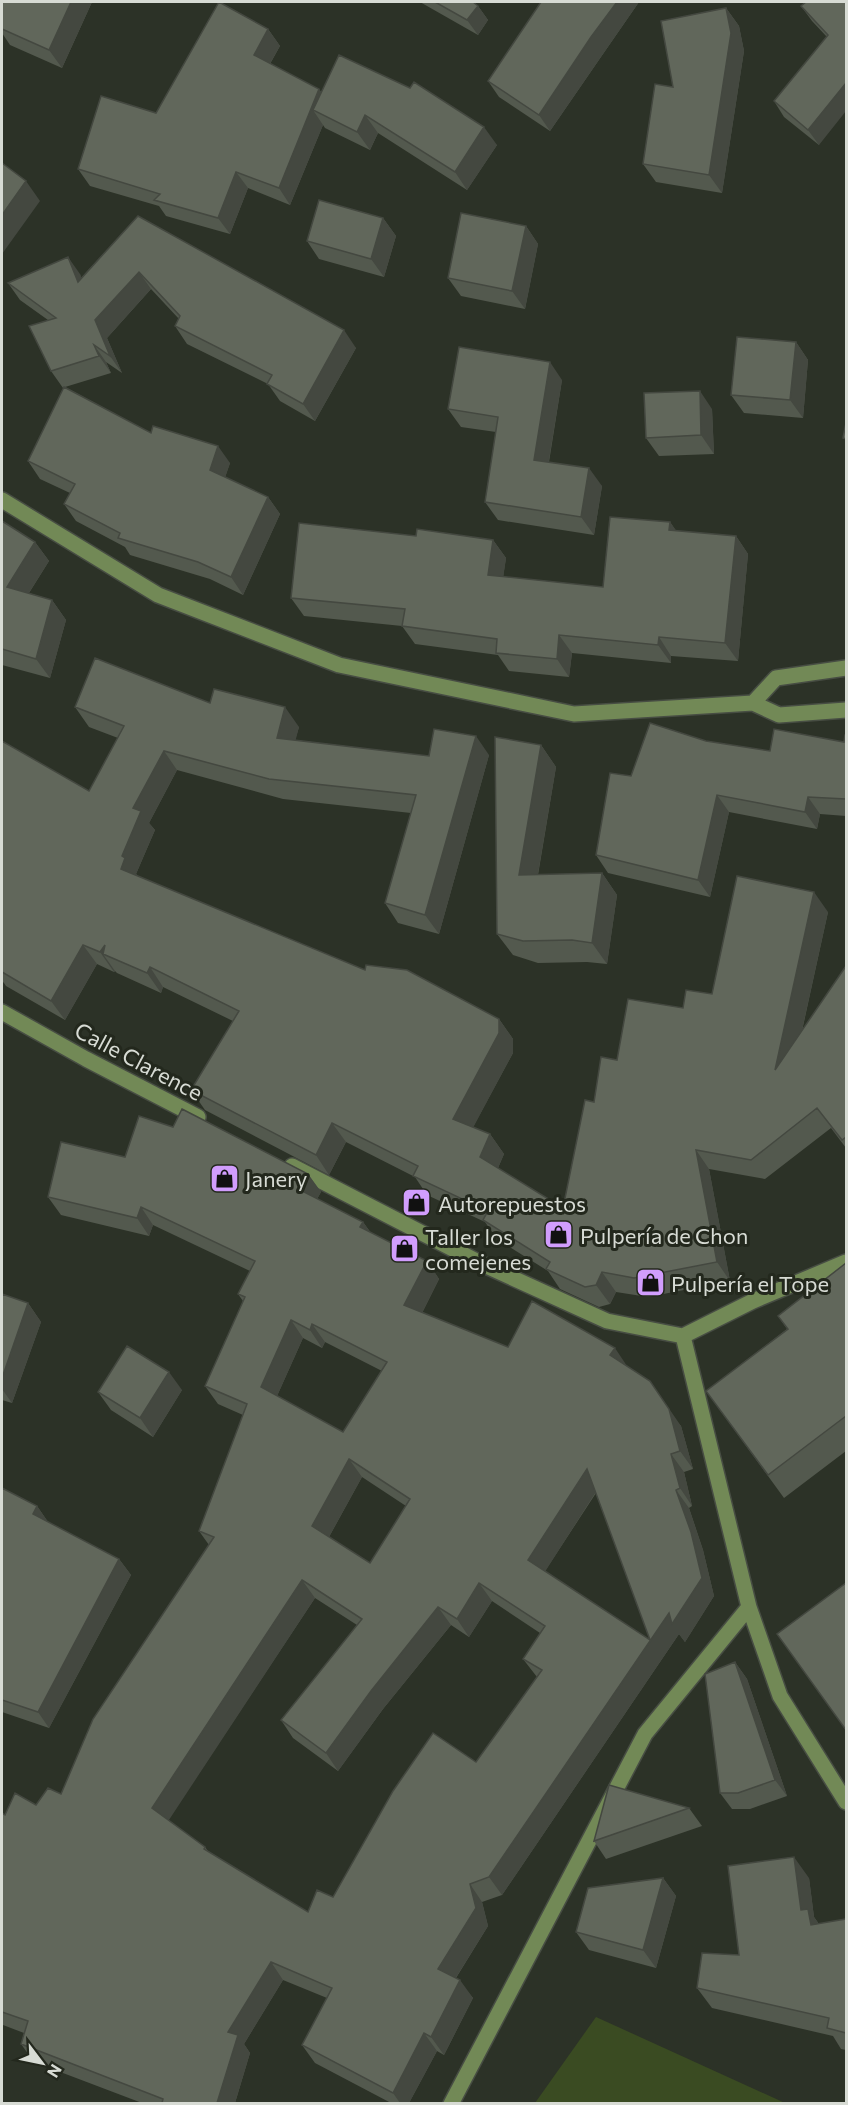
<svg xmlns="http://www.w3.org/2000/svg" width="848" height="2105" font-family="Commissioner,sans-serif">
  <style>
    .green { fill: #3a4b22 }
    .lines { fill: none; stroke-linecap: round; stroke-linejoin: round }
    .minor-casing { stroke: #474d43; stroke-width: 18 }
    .minor { stroke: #728956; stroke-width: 15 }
    .wall { fill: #53594e; fill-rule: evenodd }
    .shaded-wall { fill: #444840 }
    .building { fill: #61675b; stroke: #444840; stroke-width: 1.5; fill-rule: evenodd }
    .labels { text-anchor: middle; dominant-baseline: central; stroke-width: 6; stroke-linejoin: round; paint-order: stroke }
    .street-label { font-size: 22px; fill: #d7dbd4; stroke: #23281d }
    .poi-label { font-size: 22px; fill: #d7dbd4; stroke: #23281d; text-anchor: start }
  </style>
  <rect width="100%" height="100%" fill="#2c3227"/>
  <path class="green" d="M596,2017L785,2103H535Z"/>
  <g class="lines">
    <defs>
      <path id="minor" d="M2,500L158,595L339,665L574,714L753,703L779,715L846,710
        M753,703L776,678L846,668
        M2,1012L86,1059L198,1117
        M292,1166L484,1265L607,1321L683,1336L753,1301L846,1262
        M683,1336L749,1607L780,1696L846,1802
        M451,2104L645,1734L749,1607"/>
    </defs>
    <use href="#minor" class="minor-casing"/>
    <use href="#minor" class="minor"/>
  </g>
  <path class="wall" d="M2,2H92L62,68L10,45L2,33Z
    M420,2H473L478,6L488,20L478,35Z
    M541,2H639L603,54L550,131L499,97L488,81Z
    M846,2L819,145L784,117L774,101L827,37L812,21L801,6Z
    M726,8L739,26L744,51L722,193L656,182L643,164L673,87Z
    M268,29L280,46L270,64L319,89L321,92L497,145L467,190L378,133L370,150L325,128L323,125L290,205L248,188L230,234L166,216L159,206L90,186L78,169L156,113Z
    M138,216L356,348L315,421L280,401L268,384L187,344L175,326L179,319L151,289L107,338L122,373L106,362L111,373L65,387L151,433L230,463L225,477L268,497L280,514L243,595L210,579L130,555L125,547L76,521L64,504L70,493L40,479L28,461L64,388H63L51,371L48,320L20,300L8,283L80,274L81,278Z
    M383,218L396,236L384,277L319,259L307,241Z
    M526,226L538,244L525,309L461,296L448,278Z
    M796,342L808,360L803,418L744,413L731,395Z
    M562,380L549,462L602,486L594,535L498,520L485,502L496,432L461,427L448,409Z
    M712,409L714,454L659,456L646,438Z
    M2,521L35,542L49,561L29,593L52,600L66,620L50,678L2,665Z
    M670,522L676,531L736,536L748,554L738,661L671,656V663L572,653L569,677L509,671L498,655L415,644L402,626L304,616L291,598L416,536L493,540L506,558L503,577L603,587Z
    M210,703L299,727L295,740L429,756L489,755L439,934L398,923L385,903L411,813L283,799L177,770L149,823L155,830L136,874L138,876L365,970L499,1019L513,1039V1053L473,1127L490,1134L504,1154L498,1168L563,1208L594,1102L617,1060L683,1008L712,994L828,912L802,1031L846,966V1148L831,1128L765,1179L709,1169L730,1281L648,1297L616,1292L610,1304L599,1307L560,1289L548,1271L497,1239L485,1222L427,1195L415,1177L346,1142L329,1175L205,1110L191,1090L233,1021L163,987L161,993L117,973L115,971L114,972L97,964L65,1020L6,986L4,983L2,981V741L89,791L118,738L89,727L75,707Z
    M846,735V816L820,814L817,829L729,812L710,897L608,873L596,855L631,776L706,741L770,751L844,742Z
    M541,745L556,767L538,875L602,873L617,895L607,964L587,962L538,963L513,955L497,934Z
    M125,1157L308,1174L321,1192L317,1199L363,1222L371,1233L427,1261L439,1279L422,1313L508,1347L627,1366L681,1426L693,1469L684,1472L692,1506L689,1508L703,1550L714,1596L685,1642L679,1634L502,1895L482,1902L488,1926L456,1978L473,1998L444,2055L437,2051L409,2103H391L315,2063L302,2045L327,1998L283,1980L244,2044L250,2053L235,2103H142L34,2062L21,2044L24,2033L3,2025L2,2029V1813L5,1815L36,1805L61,1794L209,1545L199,1531L243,1415L218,1404L205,1386L243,1301L238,1294L250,1271L153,1225L149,1236L61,1215L48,1197ZM303,1338L322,1348L325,1342L382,1371L343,1432L277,1396ZM362,1477L406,1506L370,1563L329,1537ZM596,1493L650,1640L545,1571ZM315,1598L357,1625L281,1720L293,1738L338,1771L383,1709L451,1625L469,1637L492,1601L540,1633L523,1659L537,1677L476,1762L333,1897L308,1912L208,1851L205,1847L168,1820Z
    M846,1263V1451L784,1498L706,1391L787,1329L778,1316Z
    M2,1294L28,1303L41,1322L12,1403L2,1400Z
    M182,1390L153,1437L111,1410L98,1392Z
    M2,1488L37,1506L48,1522L119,1559L131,1575L49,1728L2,1712Z
    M735,1662L747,1679L787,1796L750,1809H732L720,1793Z
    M689,1808L702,1826L606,1859L594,1841Z
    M663,1878L676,1896L656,1968L589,1950L576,1932Z
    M809,1878L814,1917L819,1924L846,1919V2050L841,2049L833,2036L712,2008L697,1988L739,1955Z"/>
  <path class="shaded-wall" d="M71,2H92L62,68L49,50Z
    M617,2H639L603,54L550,131L539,115L591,37Z
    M478,6L488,20L478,35L467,20Z
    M726,8L739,26L744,51L722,193L709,175Z
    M268,29L280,46L265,72L254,55Z
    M846,83V111L819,145L808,130Z
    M319,89L331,106L313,110L323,125L290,205L279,188Z
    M365,115L378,133L370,150L357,132Z
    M484,127L497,145L467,190L455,172Z
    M236,172L248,188L230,234L218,218Z
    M26,181L40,201L2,254V215Z
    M383,218L396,236L384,277L371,259Z
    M526,226L538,244L525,309L512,291Z
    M68,257L80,274L90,299L78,282Z
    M139,272L151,289L107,338L122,373L110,356L95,320Z
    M344,330L356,348L315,421L303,404Z
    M796,342L808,360L803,418L790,400Z
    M94,345L106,362L111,373L99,356Z
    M550,362L562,380L546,478L534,460Z
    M700,391L712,409L714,454L701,435Z
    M218,446L230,463L222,487L210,470Z
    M589,468L602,486L594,535L581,517Z
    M268,497L280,514L243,595L231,577Z
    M670,522L683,540L669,530Z
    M736,536L748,554L738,661L725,643Z
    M493,540L506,558L501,593L488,575Z
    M35,542L49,561L20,607L7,587Z
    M52,600L66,620L50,678L36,659Z
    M559,635L572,653L569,677L557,659Z
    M659,637L671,656V663L658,645Z
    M285,707L299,727L291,758L277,738Z
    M476,736L489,755L439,934L425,915Z
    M541,745L556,767L534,897L519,875Z
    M164,751L177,770L149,823L155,830L136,874L139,877L121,869L122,856L133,808Z
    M717,795L729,812L710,897L698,880Z
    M808,797L820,814L817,829L805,812Z
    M602,873L617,895L607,964L592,943Z
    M814,892L828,912L789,1089L775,1070Z
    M83,945L97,964L65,1020L51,1001Z
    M105,945L103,954L115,971L114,972L100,952Z
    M150,967L163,987L161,993L147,973Z
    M499,1019L513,1039V1053L467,1139L453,1119Z
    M332,1123L346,1142L329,1175L316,1155Z
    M490,1134L504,1154L494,1177L480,1157Z
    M696,1150L709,1169L730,1281L717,1262Z
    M308,1174L321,1192L312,1208L300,1190Z
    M141,1207L153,1225L149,1236L137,1218Z
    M363,1222L376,1240L360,1227Z
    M427,1261L439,1279L417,1323L404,1305Z
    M602,1272L616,1292L610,1304L596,1285Z
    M28,1303L41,1322L12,1403L2,1389V1378Z
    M291,1320L303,1338L273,1405L261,1387Z
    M312,1324L325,1342L322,1348L310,1330Z
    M615,1348L627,1366L610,1355Z
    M169,1372L182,1390L153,1437L140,1418Z
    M650,1381L681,1426L693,1469L680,1451Z
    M671,1454L684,1472L692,1506L680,1488Z
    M349,1459L362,1477L325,1544L312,1526Z
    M587,1469L599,1487L541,1578L528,1560Z
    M676,1490L689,1508L703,1550L714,1596L685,1642L679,1634L502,1895L489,1877L669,1613Z
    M37,1506L48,1522L44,1530L33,1514Z
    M119,1559L131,1575L49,1728L38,1712Z
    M302,1580L315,1598L165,1826L152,1808Z
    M479,1583L492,1601L469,1637L457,1619Z
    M438,1607L451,1625L383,1709L338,1771L326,1753L371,1691Z
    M735,1662L747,1679L787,1796L775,1780Z
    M794,1857L809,1878L814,1917L823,1930L825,1946L801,1910Z
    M663,1878L676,1896L656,1968L643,1950Z
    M470,1884L482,1902L488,1926L450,1987L438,1969Z
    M271,1962L283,1980L244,2044L250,2053L235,2103H217L228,2032Z
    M460,1980L473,1998L444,2055L431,2037Z
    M424,2033L437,2051L409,2103H400L393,2093Z"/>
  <path class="building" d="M2,2H71L49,50L2,29Z
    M219,2L268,29L254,55L319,89L279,188L236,172L218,218L154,200L160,194L78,169L101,96L156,113Z
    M435,2H473L478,6L467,20Z
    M541,2H617L591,37L539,115L488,81Z
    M806,2H846V83L808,130L774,101L828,35L801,6Z
    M726,8L731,33L709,175L643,164L655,84L673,87L661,21Z
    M339,55L410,88L414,82L484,127L455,172L365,115L357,132L313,110Z
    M2,163L26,181L2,215Z
    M319,200L383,218L371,259L307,241Z
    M461,213L526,226L512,291L448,278Z
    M138,216L344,330L303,404L267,384L272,375L175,326L180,316L139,272L95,320L110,356L94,345L99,356L51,371L29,326L56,318L8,283L68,257L78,282Z
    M737,337L796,342L790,400L731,395Z
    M459,347L550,362L534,460L589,468L581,517L485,502L498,417L448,409Z
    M64,387L151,433L153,426L218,446L210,470L268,497L231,577L198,562L118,538L120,533L64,504L75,484L28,461Z
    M700,391L701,435L646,438L644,393Z
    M846,423V439L843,438Z
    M610,517L670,522L669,530L736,536L725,643L659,637L658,645L559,635L557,659L496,653L497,639L402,626L405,609L291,598L299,523L416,536L417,529L493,540L488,575L603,587Z
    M2,521L35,542L7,587L52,600L36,659L2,649Z
    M95,658L210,703L214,689L285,707L277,738L429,756L434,729L476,736L425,915L385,903L416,795L269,779L164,751L133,808L141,811L122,856L125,858L121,869L365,970L366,965L407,970L499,1019V1033L453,1119L490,1134L480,1157L563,1208L585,1100L594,1102L601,1057L617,1060L628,999L683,1008L686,990L712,994L737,876L814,892L775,1070L846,966V1137L842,1140L817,1108L751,1160L696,1150L717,1262L634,1278L602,1272L596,1285L585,1287L546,1269L550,1262L483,1220L488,1211L413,1176L418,1166L332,1123L316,1155L191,1090L239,1011L150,967L147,973L103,954L105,945L100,952L83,945L51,1001L2,972V741L89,791L124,726L75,707Z
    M650,723L706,741L770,751L774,729L844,742L845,735H846V799L808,797L805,812L717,795L698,880L596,855L610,773L631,776Z
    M495,737L541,745L519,875L602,873L592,943L572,940L523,941L497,934Z
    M182,1109L308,1174L300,1190L363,1222L360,1227L427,1261L404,1305L508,1347L532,1301L615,1348L610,1355L650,1381L669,1409L680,1451L671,1454L680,1488L676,1490L691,1532L702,1578L672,1624L669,1613L489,1877L470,1884L476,1908L438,1969L460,1980L431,2037L424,2033L393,2093L302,2045L332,1988L271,1962L228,2032L238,2035L217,2103H162L163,2099L21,2044L28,2021L2,2012V1813L5,1815L15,1793L36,1805L48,1788L61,1794L93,1719L214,1537L199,1531L247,1404L205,1386L245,1297L238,1294L255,1261L141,1207L137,1218L48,1197L61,1142L125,1157L139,1116L173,1127ZM291,1320L310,1330L312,1324L387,1362L343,1432L261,1387ZM349,1459L410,1499L370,1563L312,1526ZM587,1469L650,1640L528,1560ZM302,1580L362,1619L281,1720L326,1753L371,1691L438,1607L457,1619L479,1583L545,1626L523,1659L542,1670L476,1762L433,1733L393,1791L333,1897L317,1890L308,1912L204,1849L205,1847L152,1808Z
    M846,1263V1416L768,1475L706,1391L788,1329L778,1316Z
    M2,1294L28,1303L2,1378Z
    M127,1346L169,1372L140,1418L98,1392Z
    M2,1488L37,1506L33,1514L119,1559L38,1712L2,1700Z
    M846,1583V1730L777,1634Z
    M735,1662L775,1780L738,1793H720L705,1674Z
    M609,1785L689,1808L594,1841Z
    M794,1857L801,1910L808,1909L811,1925L846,1919V2033L827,2028L829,2018L697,1988L702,1953L739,1955L728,1866Z
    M663,1878L643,1950L576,1932L588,1888Z"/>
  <defs>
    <symbol id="shop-square" viewBox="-11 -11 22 22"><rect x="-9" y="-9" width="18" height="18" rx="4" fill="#d19dfd" stroke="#23281d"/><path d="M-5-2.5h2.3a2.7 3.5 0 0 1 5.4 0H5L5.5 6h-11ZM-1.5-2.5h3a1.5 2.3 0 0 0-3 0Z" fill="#111"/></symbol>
  </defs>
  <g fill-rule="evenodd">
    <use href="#shop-square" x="208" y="1162" width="33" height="33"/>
    <use href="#shop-square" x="400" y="1186" width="33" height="33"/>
    <use href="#shop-square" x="542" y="1218" width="33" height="33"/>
    <use href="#shop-square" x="388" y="1232" width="33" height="33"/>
    <use href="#shop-square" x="634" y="1266" width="33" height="33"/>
  </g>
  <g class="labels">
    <g class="street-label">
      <text transform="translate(139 1061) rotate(28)">Calle Clarence</text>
    </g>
    <g class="poi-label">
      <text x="245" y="1178">Janery</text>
      <text x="438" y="1203">Autorepuestos</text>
      <text x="580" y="1235">Pulpería de Chon</text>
      <text x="425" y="1236">Taller los<tspan x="425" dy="25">comejenes</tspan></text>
      <text x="671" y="1283">Pulpería el Tope</text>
    </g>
  </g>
  <rect width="848" height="2105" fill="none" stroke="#d7dbd4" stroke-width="6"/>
  <g transform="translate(42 2063) rotate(122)" stroke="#23281d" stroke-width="4.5" paint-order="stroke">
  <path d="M0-4.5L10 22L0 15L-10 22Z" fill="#d7dbd4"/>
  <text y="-9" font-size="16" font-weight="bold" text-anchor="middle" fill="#d7dbd4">N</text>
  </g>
</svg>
